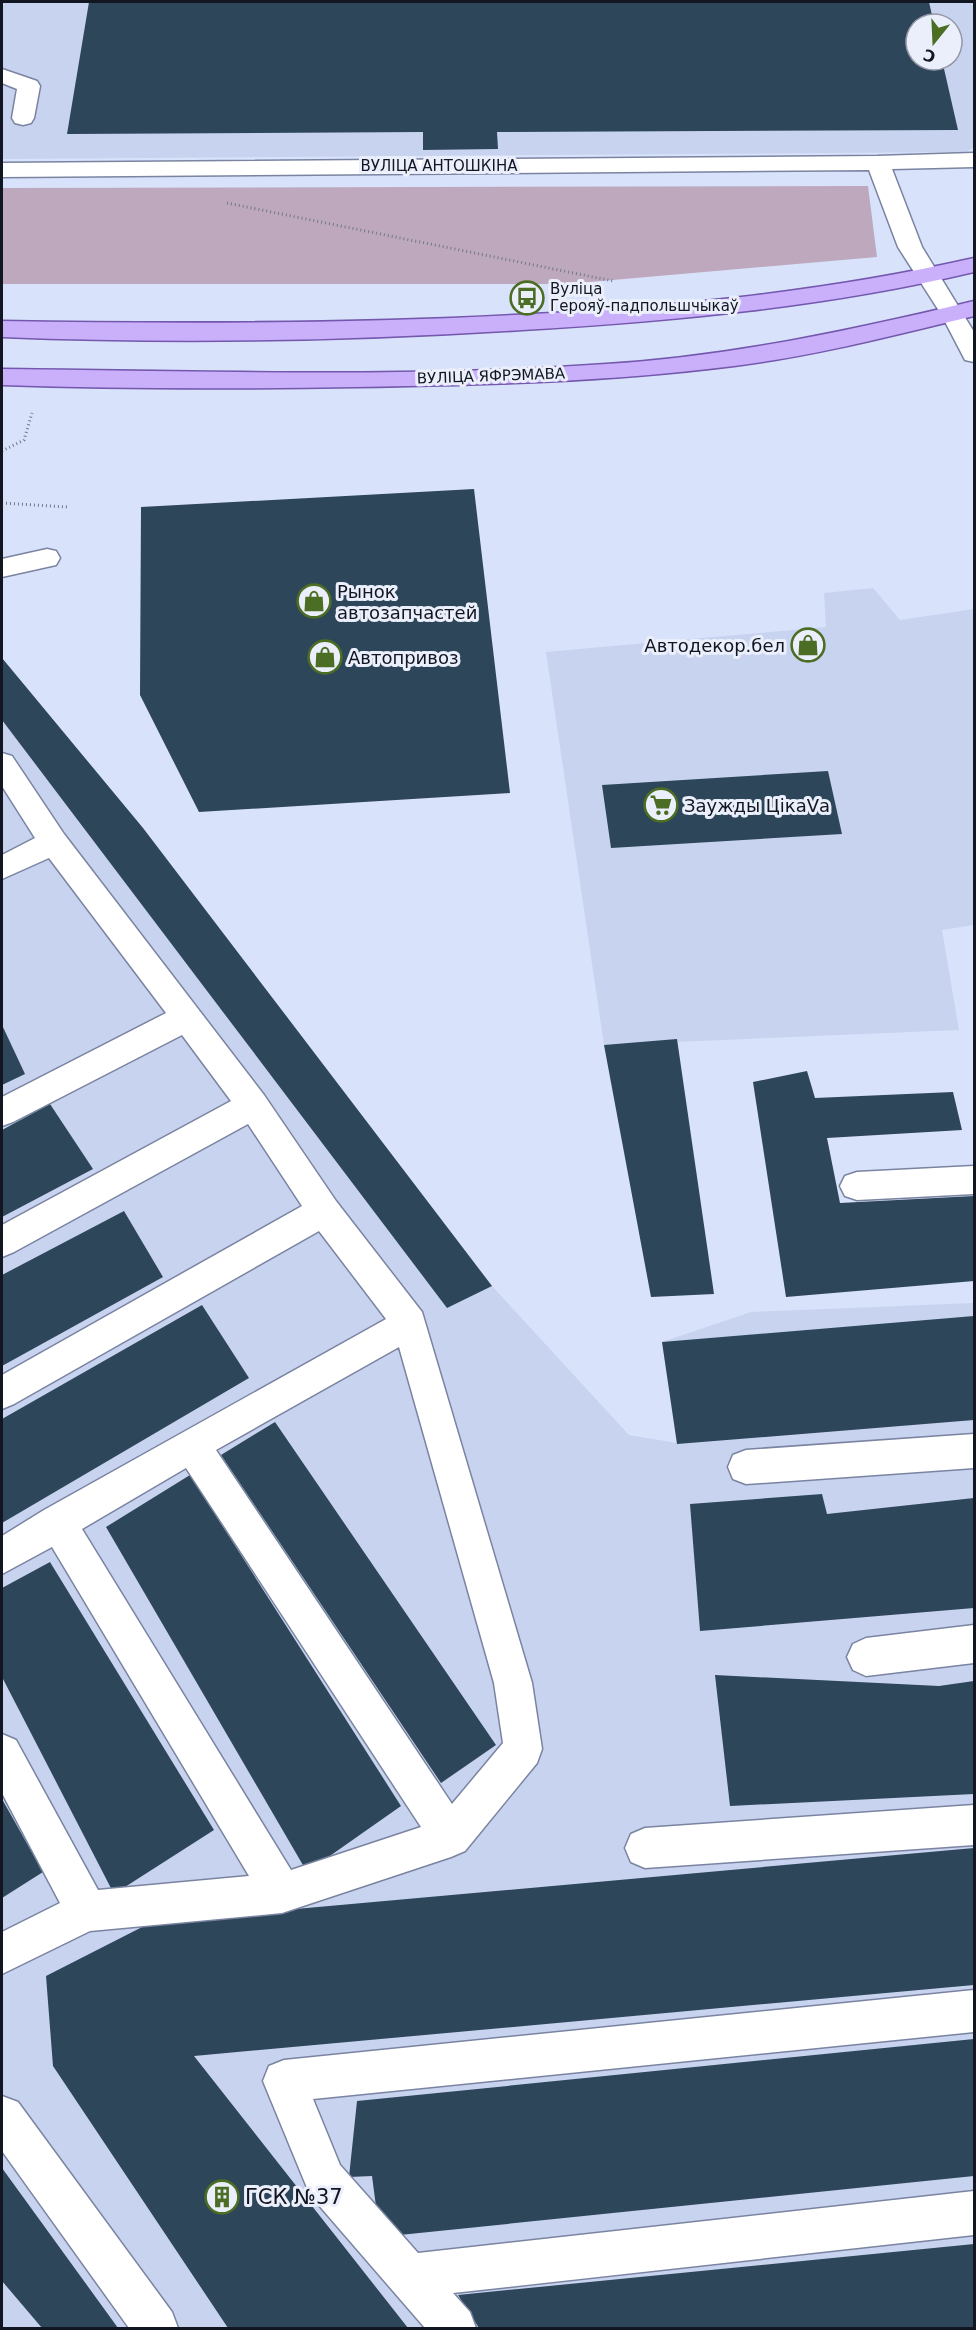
<svg xmlns="http://www.w3.org/2000/svg" width="976" height="2330" font-family="'DejaVu Sans',sans-serif">
  <style>
    .built { fill: #c8d3f0; fill-rule: evenodd }
    .green { fill: #bda8be }
    .building { fill: #2d4659 }
    .lines { fill: none; stroke-linecap: round; stroke-linejoin: round }
    .minor-casing { stroke: #7a84a1; stroke-width: 3 }
    .major-casing { stroke: #7358ad; stroke-width: 3 }
    .path { stroke: #73798b; stroke-width: 3; stroke-dasharray: 1 3; stroke-linecap: butt }
    .minor { fill: #fff; fill-rule: evenodd }
    .major { fill: #cab0fb; fill-rule: evenodd }
    .labels { text-anchor: middle; dominant-baseline: central; stroke-width: 6; stroke-linejoin: round; paint-order: stroke }
    .far-street-label { font-size: 15px; fill: #121621; stroke: #ebeffc }
    .far-poi-label { font-size: 15px; fill: #121621; stroke: #ebeffc; text-anchor: start }
    .poi-label { font-size: 18px; fill: #121621; stroke: #ebeffc; text-anchor: start }
    .near-poi-label { font-size: 21px; fill: #121621; stroke: #ebeffc; text-anchor: start }
  </style>
  <rect width="100%" height="100%" fill="#d9e2fb"/>
  <path class="built" d="M2,2H974V147L966,152L2,159ZM916,24H952V60H916Z
    M873,588L900,620L974,609V925L942,930L959,1030L604,1045L546,652L826,627L824,593Z
    M2,658L143,828L492,1286L629,1435L677,1443L662,1342L751,1312L974,1303V2328H2Z"/>
  <path class="green" d="M868,186L877,257L567,284H2V188Z"/>
  <path class="building" d="M89,2H929L934,24H916V60H942L958,130L497,132L498,149L423,150V132L67,134Z
    M474,489L510,793L199,812L140,695L141,507Z
    M2,658L143,828L492,1286L447,1308L2,720Z
    M828,771L842,834L611,848L602,785Z
    M2,1025L25,1074L2,1085Z
    M677,1039L714,1294L651,1297L604,1045Z
    M807,1071L815,1098L953,1092L962,1130L827,1138L840,1203L974,1196V1281L786,1297L753,1082Z
    M50,1104L93,1169L2,1217V1130Z
    M124,1211L163,1277L2,1366V1275Z
    M202,1305L249,1378L2,1523V1419Z
    M974,1316V1420L677,1444L662,1342Z
    M275,1422L496,1745L441,1783L221,1455Z
    M190,1475L401,1806L307,1872L106,1527Z
    M822,1494L827,1514L974,1498V1608L700,1631L690,1504Z
    M50,1562L214,1830L114,1894L2,1677V1588Z
    M715,1675L939,1686L974,1681V1794L730,1806Z
    M2,1799L43,1872L2,1898Z
    M974,1848V1985L194,2056L408,2328H228L53,2066L46,1976L152,1922Z
    M974,2039V2176L380,2237L372,2176L349,2177L357,2101Z
    M2,2168L118,2328H42L2,2281Z
    M974,2244V2328H479L458,2295Z"/>
  <g class="lines">
    <defs>
      <path id="minor" d="M2,69L37,81L40,86L34,118L31,123L23,125L15,123L12,118L17,89L2,83Z
        M974,153V167L892,169L922,247L974,332V362L965,360L941,314L898,247L869,170L2,177V163L877,156Z
        M47,549L56,551L60,558L56,565L2,577V559Z
        M2,753L12,756L64,834L264,1095L336,1201L422,1312L532,1683L542,1749L537,1763L465,1851L451,1857L282,1913L90,1931L2,1974V1932L60,1903L2,1793V1734L16,1740L98,1890L249,1876L52,1547L2,1574V1536L44,1510L386,1319L319,1231L14,1404L2,1409V1375L302,1206L248,1124L14,1252L2,1257V1225L231,1101L182,1035L13,1122L2,1126V1097L166,1013L49,858L2,879V855L35,838L2,786ZM399,1347L494,1683L503,1743L452,1804L216,1450ZM186,1468L421,1827L291,1870L82,1529Z
        M974,1166V1194L857,1200L845,1196L840,1186L845,1176L857,1172Z
        M974,1434V1468L746,1484L733,1479L728,1467L733,1455L746,1450Z
        M974,1625V1663L866,1676L853,1670L847,1657L853,1644L866,1638Z
        M974,1805V1845L645,1868L631,1862L625,1848L631,1834L645,1828Z
        M974,1990V2032L313,2099L340,2165L418,2253L974,2191V2235L453,2293L470,2312L476,2328H425L310,2195L263,2081L269,2066L284,2060Z
        M2,2096L18,2102L172,2312L178,2328H129L2,2151Z"/>
      <path id="major" d="M974,258V272C825,307 675,321 522,330C349,341 175,344 2,337V321C179,324 355,324 532,314C681,306 828,291 974,258Z
        M974,301V316C895,335 815,356 734,366C608,382 482,385 356,387C238,389 119,389 2,385V369C203,371 405,378 606,364C731,356 853,330 974,301Z"/>
    </defs>
    <use href="#minor" class="minor-casing"/>
    <use href="#major" class="major-casing"/>
    <path class="path" d="M227,203L613,281
      M2,451L24,440L32,413
      M2,503L68,507"/>
    <use href="#minor" class="minor"/>
    <use href="#major" class="major"/>
  </g>
  <defs>
    <symbol id="bus-ring" viewBox="-11 -11 22 22"><circle r="9.5" fill="#ebeffc" stroke="#4b6d24" stroke-width="1.5"/><path d="M-5-6H5V4H4V6H2V4H-2V6H-4V4H-5ZM-3.5-4V0h7V-4ZM-3.5 1.2v1.5H-2V1.2ZM2 1.2v1.5H3.5V1.2Z" fill="#4b6d24"/></symbol>
    <symbol id="shop-ring" viewBox="-11 -11 22 22"><circle r="9.5" fill="#ebeffc" stroke="#4b6d24" stroke-width="1.5"/><path d="M-5-2.5h2.3a2.7 3.5 0 0 1 5.4 0H5L5.5 6h-11ZM-1.5-2.5h3a1.5 2.3 0 0 0-3 0Z" fill="#4b6d24"/></symbol>
    <symbol id="supermarket-ring" viewBox="-11 -11 22 22"><circle r="9.5" fill="#ebeffc" stroke="#4b6d24" stroke-width="1.5"/><path d="M-6-5.5h2.5l.6 2H6L4.5 2H-2.5L-4.4-4H-6ZM-1.5 3.2a1.3 1.3 0 1 0 .1 0ZM3 3.2a1.3 1.3 0 1 0 .1 0Z" fill="#4b6d24"/></symbol>
    <symbol id="building-ring" viewBox="-11 -11 22 22"><circle r="9.5" fill="#ebeffc" stroke="#4b6d24" stroke-width="1.5"/><path d="M-4-6H4V6H1V3H-1V6H-4ZM-2.5-4.3h1.7v1.8h-1.7ZM.8-4.3h1.7v1.8H.8ZM-2.5-1h1.7V.8h-1.7ZM.8-1h1.7V.8H.8Z" fill="#4b6d24"/></symbol>
  </defs>
  <g fill-rule="evenodd">
    <use href="#bus-ring" x="508" y="279" width="38" height="38"/>
    <use href="#shop-ring" x="295" y="582" width="38" height="38"/>
    <use href="#shop-ring" x="789" y="626" width="38" height="38"/>
    <use href="#shop-ring" x="306" y="638" width="38" height="38"/>
    <use href="#supermarket-ring" x="642" y="786" width="38" height="38"/>
    <use href="#building-ring" x="203" y="2178" width="38" height="38"/>
  </g>
  <g class="labels">
    <g class="far-street-label">
      <text x="439" y="166">ВУЛІЦА АНТОШКІНА</text>
      <text transform="translate(491 376) rotate(-2)">ВУЛІЦА ЯФРЭМАВА</text>
    </g>
    <g class="far-poi-label">
      <text x="550" y="289">Вуліца<tspan x="550" dy="17">Герояў-падпольшчыкаў</tspan></text>
    </g>
    <g class="poi-label">
      <text x="337" y="591">Рынок<tspan x="337" dy="21">автозапчастей</tspan></text>
      <text x="785" y="645" text-anchor="end">Автодекор.бел</text>
      <text x="348" y="657">Автопривоз</text>
      <text x="684" y="805">Заужды ЦікаVа</text>
    </g>
    <g class="near-poi-label">
      <text x="245" y="2197">ГСК №37</text>
    </g>
  </g>
  <rect width="976" height="2330" fill="none" stroke="#121621" stroke-width="6"/>
  <g transform="translate(934 42) rotate(198)"><circle r="28" fill="#ebeffc" stroke="#9498a4" stroke-width="1.5"/>
  <path d="M0-4.5L10 22L0 15L-10 22Z" fill="#4b6d24"/>
  <text y="-9" font-size="16" font-weight="bold" text-anchor="middle" fill="#121621">С</text>
  </g>
</svg>
